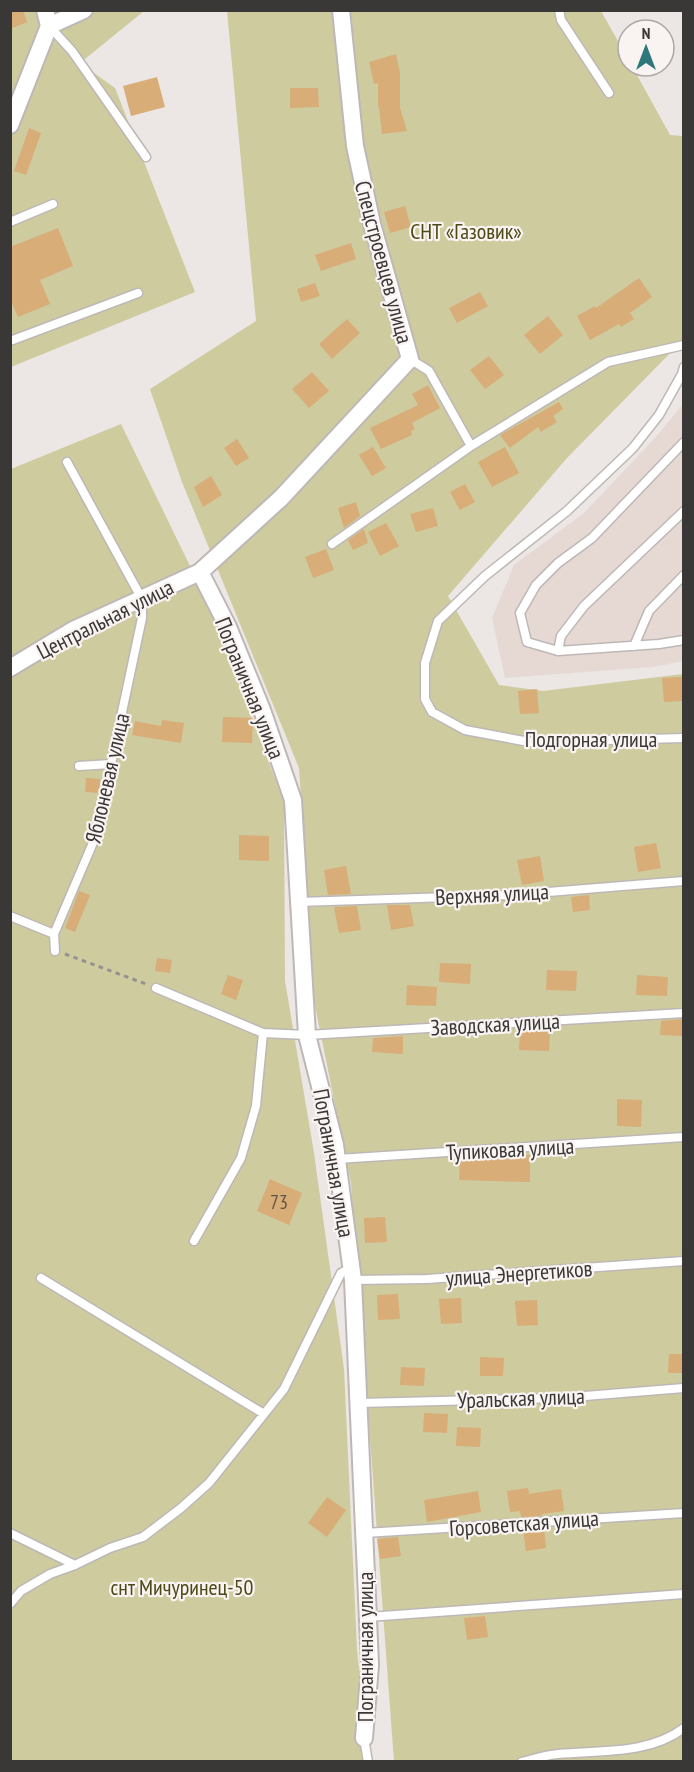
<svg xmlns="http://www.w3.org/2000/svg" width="694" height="1772" font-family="'PT Sans Narrow',sans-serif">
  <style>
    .built { fill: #e6d9d4 }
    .green { fill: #cecb9f }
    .building { fill: #d8ad78 }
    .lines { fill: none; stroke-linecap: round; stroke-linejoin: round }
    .lane-casing { stroke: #bdb8b6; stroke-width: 11 }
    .street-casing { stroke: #bdb8b6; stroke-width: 20 }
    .path { stroke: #959190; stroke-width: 3; stroke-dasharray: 4.5 4.5; stroke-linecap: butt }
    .lane { stroke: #fff; stroke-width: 8 }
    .street { stroke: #fff; stroke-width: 16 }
    .labels { text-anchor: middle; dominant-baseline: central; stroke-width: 4.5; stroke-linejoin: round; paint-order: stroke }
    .number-label { font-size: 20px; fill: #625547 }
    .park-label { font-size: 22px; fill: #4d4917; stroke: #f9f3f1 }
    .street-label { font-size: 22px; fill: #3a3837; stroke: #f9f3f1 }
  </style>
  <rect width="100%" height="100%" fill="#ece6e4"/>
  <path class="built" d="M683,404V661L653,667L505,678L492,618L514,565L584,513L656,437Z"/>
  <path class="green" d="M11,11H144L80,63L115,88L195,292L11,367Z
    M227,11H601L628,59V66H632L670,135L683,136V340L567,458L448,596L499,685L543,691L683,674V1761H394L351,1183L315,1006L299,768L182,482L150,389L256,321Z
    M121,424L207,601L284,802L285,981L314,1153L344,1369L357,1649L368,1761L11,1762V469Z"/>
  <path class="building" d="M10,10H23L27,22L10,29Z
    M396,54L400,73V108L407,131L382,134L379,107H378V83L374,84L369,62Z
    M157,77L165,107L131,116L123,86Z
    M290,88H318L319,107L290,108Z
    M29,128L41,133L26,175L14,171Z
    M405,206L411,227L390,233L384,212Z
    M58,228L73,266L40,280L50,304L18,317L10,299V247Z
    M351,243L356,259L321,271L315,255Z
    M639,278L652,297L630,313L634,319L621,327L619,324L590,340L577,316L595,306L596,308Z
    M315,283L320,296L301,302L297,289Z
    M480,292L488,306L457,323L449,308Z
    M548,316L563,335L540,354L524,335Z
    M347,319L360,333L332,359L319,344Z
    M489,356L504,375L485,389L470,370Z
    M312,372L329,391L309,408L292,389Z
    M428,385L440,408L412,423L415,429L411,431L412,435L381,449L370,428L418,405L412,394Z
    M559,402L563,409L553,416L557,422L541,432L538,427L510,448L500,435Z
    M237,439L249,458L236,466L224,448Z
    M373,447L386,468L372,476L359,455Z
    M505,447L519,473L492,487L478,462Z
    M211,476L222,495L203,507L194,487Z
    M465,484L475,502L460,510L450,492Z
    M356,502L360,516L344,528L338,508Z
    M433,508L438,526L416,532L410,514Z
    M386,523L399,546L380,556L368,532Z
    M364,529L368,543L353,550L348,540Z
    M326,549L334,570L313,578L305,557Z
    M682,677L683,701L664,702L662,678Z
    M537,689L539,713L520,714L518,691Z
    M223,717L253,718L252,743L222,742Z
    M162,720L184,723L181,743L132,735L135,721L161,726Z
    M86,778L100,779L99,793L85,792Z
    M239,835L269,836V861L239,860Z
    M656,843L661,868L638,872L634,847Z
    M540,856L544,881L522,885L517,860Z
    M346,866L351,894L328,895L324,870Z
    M79,891L90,895L75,932L65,928Z
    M589,895L590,910L573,912L571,897Z
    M387,905H410L414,926L391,930Z
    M357,906L361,930L339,933L334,907Z
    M157,958L172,960L170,973L155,971Z
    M440,963L471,964L470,984L439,982Z
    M547,970L577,971L576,991L546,990Z
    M228,975L243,980L236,1000L221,994Z
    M637,975L668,977L667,996L636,995Z
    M407,985L437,987L436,1006L406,1005Z
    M684,1019V1036L660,1035L661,1021Z
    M520,1030L550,1031L549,1051L519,1050Z
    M403,1036V1054L372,1052L373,1038Z
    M617,1099L642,1100L641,1127L617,1126Z
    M505,1155H530V1182L459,1180L460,1158Z
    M270,1179L302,1193L289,1225L257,1211Z
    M385,1217L387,1242L365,1243L364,1218Z
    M398,1294L400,1319L378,1320L377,1295Z
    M461,1298L462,1323L441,1324L439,1299Z
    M537,1300L538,1325L517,1326L515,1301Z
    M669,1354H684V1373H668Z
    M480,1357L504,1358L503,1376H480Z
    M401,1367L425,1368L424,1386L400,1385Z
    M424,1413L448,1414L447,1433L423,1432Z
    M457,1427L481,1428L480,1447L456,1446Z
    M528,1488L529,1494L561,1489L564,1511L542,1514V1516L521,1517L520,1511L510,1512L507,1491Z
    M478,1491L481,1512L427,1522L424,1500Z
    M327,1497L346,1510L327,1537L308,1523Z
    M544,1528L546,1548L526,1551L523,1529Z
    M398,1537L401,1556L380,1559L377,1539Z
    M485,1616L488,1637L467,1640L464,1618Z"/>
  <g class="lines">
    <defs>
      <path id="lane" d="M559,10L561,20L609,93
        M49,26L72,51L146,157
        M10,222L53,204
        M10,341L138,293
        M410,359L429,371L471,446L608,362L684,345
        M684,367L682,374L659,415L633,448L567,511L485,576L438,621L425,663V699L432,712L465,730L529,742L684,738
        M684,442L592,538L558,563L536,585L520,613L527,642L558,651L659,644L684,640
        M332,544L471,446
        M634,646L649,611L684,575
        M558,651L561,636L584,606L684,511
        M79,766L111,764
        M299,902L511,895L684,881
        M10,916L54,934
        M55,951L54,934L98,831L111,764L142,618V599L67,462
        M156,988L263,1033L307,1035L684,1013
        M337,1159L684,1137
        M194,1241L241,1158L256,1106L263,1033
        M41,1278L264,1414
        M353,1280L427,1279L684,1261
        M359,1403L560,1398L684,1388
        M10,1533L75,1565
        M365,1533L684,1513
        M10,1604L21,1591L50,1574L75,1565L110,1548L143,1537L181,1508L209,1483L284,1389L341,1273L351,1268
        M368,1617L684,1594
        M364,1738L368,1762
        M522,1762C534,1759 546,1755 558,1754C600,1750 648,1755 684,1728"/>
      <path id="street" d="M45,10L49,26
        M49,26L84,10
        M10,125L49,26
        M200,572L228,627L262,710L293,800L307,1035L335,1145L353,1280L370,1665L364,1738
        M10,668L73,630L200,572L281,498L410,359L372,224L355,146L341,10"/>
    </defs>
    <use href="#lane" class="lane-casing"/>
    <use href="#street" class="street-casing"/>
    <path class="path" d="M65,954L146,984"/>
    <use href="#lane" class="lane"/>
    <use href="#street" class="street"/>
  </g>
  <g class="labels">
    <g class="number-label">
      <text x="279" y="1202">73</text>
    </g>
    <g class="park-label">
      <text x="466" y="231">СНТ «Газовик»</text>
      <text x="182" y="1587">снт Мичуринец-50</text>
    </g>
    <g class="street-label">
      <text transform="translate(384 262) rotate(75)">Спецстроевцев улица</text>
      <text transform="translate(105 619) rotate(-27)">Центральная улица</text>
      <text transform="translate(250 688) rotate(68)">Пограничная улица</text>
      <text x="591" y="739">Подгорная улица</text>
      <text transform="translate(107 778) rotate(-77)">Яблоневая улица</text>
      <text transform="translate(492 894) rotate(-3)">Верхняя улица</text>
      <text transform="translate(495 1024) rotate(-3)">Заводская улица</text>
      <text transform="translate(510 1149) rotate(-3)">Тупиковая улица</text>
      <text transform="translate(334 1163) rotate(80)">Пограничная улица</text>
      <text transform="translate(519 1273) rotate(-4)">улица Энергетиков</text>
      <text transform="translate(521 1398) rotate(-2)">Уральская улица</text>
      <text transform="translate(524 1523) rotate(-4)">Горсоветская улица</text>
      <text transform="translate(365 1647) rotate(-90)">Пограничная улица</text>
    </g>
  </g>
  <rect width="694" height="1772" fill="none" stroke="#3a3837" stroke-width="24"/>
  <g transform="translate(646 48)"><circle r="28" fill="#f9f3f1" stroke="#ada8a7" stroke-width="1.5"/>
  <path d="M0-4.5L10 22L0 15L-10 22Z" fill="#2e787c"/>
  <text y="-9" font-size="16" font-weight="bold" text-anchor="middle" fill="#3a3837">N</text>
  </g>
</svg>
